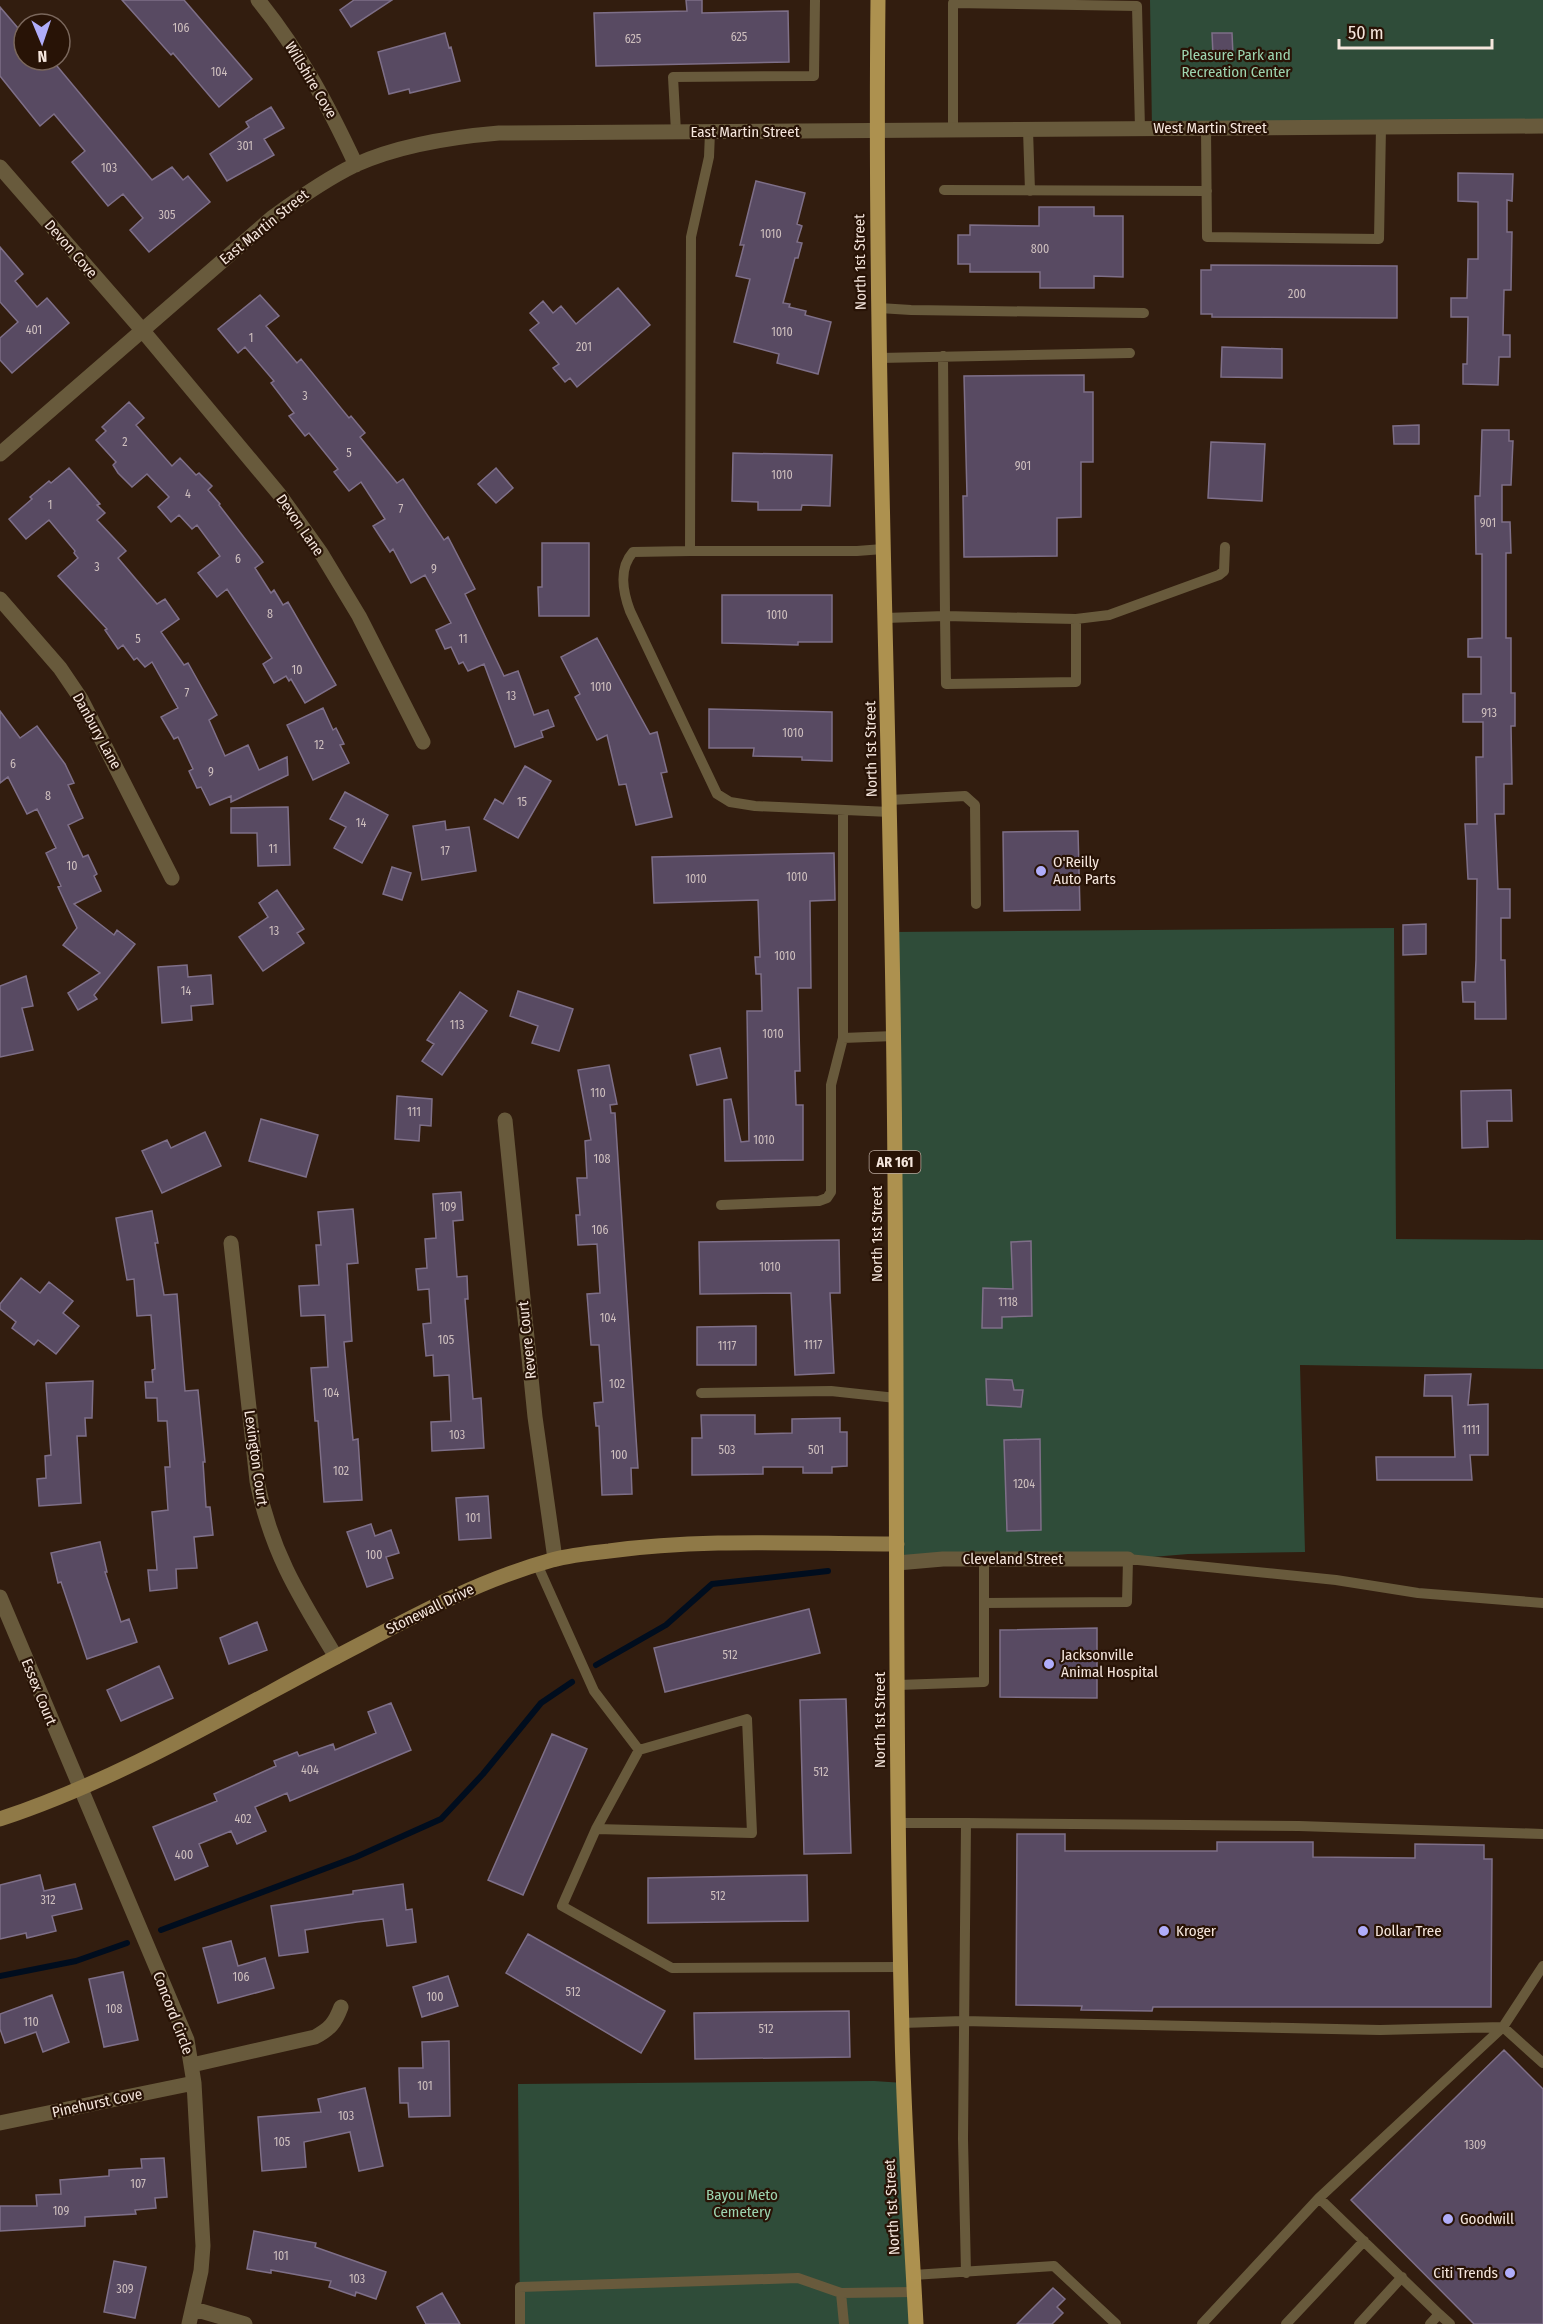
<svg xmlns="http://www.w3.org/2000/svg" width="1543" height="2324" font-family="'Fira Sans Condensed',sans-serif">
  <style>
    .green { fill: #2f4c39 }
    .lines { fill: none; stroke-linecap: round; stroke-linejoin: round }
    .stream { stroke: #000d1e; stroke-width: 6 }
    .building { fill: #584a62; stroke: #7e6f88; stroke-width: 1.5 }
    .lane { stroke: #685a3c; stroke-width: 10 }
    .street { stroke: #685a3c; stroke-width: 15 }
    .secondary { stroke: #8f7947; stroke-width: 15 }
    .primary { stroke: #ad914f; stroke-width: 15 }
    .poi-dot { fill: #b0adfa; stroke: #281306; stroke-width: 2 }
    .labels { text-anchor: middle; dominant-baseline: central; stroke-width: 4.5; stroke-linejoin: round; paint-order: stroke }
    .number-label { font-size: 12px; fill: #cebfbe }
    .shield { fill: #281306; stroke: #b8a79c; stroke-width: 1.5 }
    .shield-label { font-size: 14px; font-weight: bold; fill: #f5e6dd }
    .park-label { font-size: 15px; fill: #9dd5b0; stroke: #281306 }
    .street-label { font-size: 15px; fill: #f5e6dd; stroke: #281306 }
    .poi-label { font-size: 15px; fill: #f5e6dd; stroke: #281306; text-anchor: start }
  </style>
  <rect width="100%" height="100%" fill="#321d0f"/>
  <path class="green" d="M1150,0H1543V126L1152,129Z
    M1394,928L1396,1239L1543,1240V1369L1300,1365L1305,1552L1188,1554L1128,1559L897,1563L892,932Z
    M874,2081L904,2083L916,2324H520L518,2084Z"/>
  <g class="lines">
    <path class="stream" d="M596,1665L666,1625L712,1584L828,1571
      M161,1930L356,1857L441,1819L483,1774L541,1703L572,1682
      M0,1976L76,1961L127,1943"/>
  </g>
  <path class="building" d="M122,0H184L252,79L219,107L173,53L171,55Z
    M354,0H392L351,27L340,10Z
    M686,0H702V13L788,11L789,62L596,66L594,13L687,11Z
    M0,7L24,35V60H52L152,180L172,167L183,180L188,176L210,202L149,252L130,230L143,218L123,194L108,206L72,162L85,151L54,114L40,126L0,76Z
    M445,33L449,48L451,47L460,81L410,93L409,89L389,94L378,52Z
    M1212,33H1232L1233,55H1213Z
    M271,107L284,128L264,139L274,155L227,181L210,154L249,127L246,122Z
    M1458,173L1513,174L1512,201L1507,200V232H1512L1511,290H1504L1503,335H1510V357H1499L1498,385L1463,384V364H1467L1468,317H1451V298H1467L1468,259H1478V202L1458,201Z
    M756,181L805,193L797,224L802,226L797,242L802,243L798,258H795L783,303L790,304L789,307L806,311L805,315L831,322L818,374L777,363L779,354L734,342L750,279L736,276L744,245H740Z
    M1039,207H1094V216H1123V277L1094,276V288H1040V272H970V264H958V235H970V225L1039,226Z
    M0,247L23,274L15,281L37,307L47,298L69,323L12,373L0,360V338L18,322L0,302Z
    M1211,265L1397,266V318L1212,317V314H1201V270H1211Z
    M618,288L650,325L577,387L570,378L565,382L553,368L559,364L530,330L539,323L530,313L543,301L553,313L561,306L576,324Z
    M260,295L279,316L266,326L297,363L301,359L349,418L351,416L365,433L360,437L397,483L403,479L444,540L448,537L475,589L465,594L504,676L518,671L534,715L548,710L554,726L541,731L543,737L515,747L484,664L468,671L463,662L459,664L451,647L445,649L436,630L451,623L425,575L411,583L393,549L390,552L373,526L385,519L361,482L349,491L334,472L338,469L309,433L305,436L289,416L294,413L271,383L274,381L245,347L238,353L218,329Z
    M1222,347L1282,349V378L1221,377Z
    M1084,375V392H1093V462H1081V517L1057,518V556L964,557L963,496H967L964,376Z
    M129,402L144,418L136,425L172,466L180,458L196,475L199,473L212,486L208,490L220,504L219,505L263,562L255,568L271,593L274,590L283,605L288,602L336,685L305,703L291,679L289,681L286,676L274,683L263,664L272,658L227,589L217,597L198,573L220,556L197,525L192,529L179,515L171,522L158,507L169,497L147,474L132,487L118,473L113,465L116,462L96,440L106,431L102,427Z
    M1419,425V444H1394L1393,426Z
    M1482,430H1509V441H1513L1511,485H1502V522H1510L1511,553H1506V638H1511V693H1515V726H1511L1512,784H1504V814H1495L1498,889H1510V918H1501V960H1505L1506,1019H1475V1002H1463L1462,982H1475L1476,960L1477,879H1468L1465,824H1477L1476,757H1483V722H1463V694H1481V657H1468V639L1482,638V554H1476L1475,496H1480Z
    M1211,442L1265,444L1262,501L1208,498Z
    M733,453L832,455L830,506L802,505L801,510H758V502L732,501Z
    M69,468L100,504L97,505L105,513L97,520L126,551L118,558L157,604L165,599L179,619L161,632L184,665L188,663L217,715L209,720L225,756L248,745L259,770L287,757L288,775L231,802V796L210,805L201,787L197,788L189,771L193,769L178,737L174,739L161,717L178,708L152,662L145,667L137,658L134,660L123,645L118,649L105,630L107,629L58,576L78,558L74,553L75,551L49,520L26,539L9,519L32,499L30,497L49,481L51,483Z
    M496,468L513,488L496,503L478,484Z
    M542,543H589V616H539L538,587H542Z
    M722,595H832V642H798V645L722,643Z
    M597,638L650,734L657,732L667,772L661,773L672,817L636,825L626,784L619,785L607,735L597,740L575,697L580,694L561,657Z
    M323,708L333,730L336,728L344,744L340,745L349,763L313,780L287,725Z
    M709,709L832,712V761L802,760V757L753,756L754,748H709Z
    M0,711L20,738L37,726L65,764L74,783L68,785L83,818L68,825L83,857L88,855L97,874L94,876L101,891L74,904L114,935L117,930L135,944L94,995L97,999L78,1010L68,993L100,973L63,945L77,928L58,887L61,886L46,853L56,848L37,809L27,814L8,777L0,783Z
    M525,766L551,781L518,838L484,819L495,799L503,804Z
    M345,792L388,815L362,863L334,848L346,827L330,819Z
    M288,807L290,865L258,866L257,833H231V808Z
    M445,821L446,830L469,827L476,871L422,880L413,826Z
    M1078,831L1080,910L1004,911L1003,832Z
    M834,853L835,900L810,901L811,988H798L800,1071H795L796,1105H803V1160L725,1161L724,1100L731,1099L741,1142L749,1141L747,1011H762L761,974H756L755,957H760L758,900L654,903L652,857Z
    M392,867L411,873L402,900L383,894Z
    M277,890L304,929L297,933L304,943L263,971L239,937L268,917L259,903Z
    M1426,924V954L1403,955V925Z
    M187,965L188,977L211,975L213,1004L191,1006L192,1020L162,1023L158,967Z
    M26,976L33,1006L22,1008L33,1050L0,1057V986Z
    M518,991L573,1009L559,1051L532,1043L538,1026L510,1016Z
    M460,992L487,1011L442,1075L422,1061L434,1044L427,1040Z
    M720,1048L727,1078L697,1085L690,1055Z
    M609,1065L617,1104L610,1105L611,1113H615L638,1468H631L632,1494L602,1495L599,1426H596L594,1403L603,1402L599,1345H591L587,1294L600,1293L597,1244L578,1245L576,1215H580L577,1178H587L585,1141L591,1140L578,1070Z
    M1511,1090L1512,1121H1487L1488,1147L1462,1148L1461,1091Z
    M397,1096L432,1099L431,1126L420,1125L419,1141L395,1139Z
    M261,1119L318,1135L306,1177L249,1161Z
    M205,1132L221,1166L162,1193L142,1151L167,1140L171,1148Z
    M461,1192L463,1220L453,1221L457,1277L467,1276L468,1299H465L473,1399L481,1398L484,1448L432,1451L431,1422L451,1421L449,1375L434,1376L433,1355L426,1356L423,1324L431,1323L429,1289L418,1290L416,1269L427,1268L425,1239L436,1238L433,1194Z
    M353,1209L358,1263L347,1264L352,1341L344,1342L353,1440L358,1439L362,1500L324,1502L318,1421H315L311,1368L328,1367L325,1315L301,1316L299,1286L319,1285L316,1245H321L318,1212Z
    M152,1211L158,1243H155L164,1295L177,1294L185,1391L198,1390L205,1462H203L206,1507H210L213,1535L194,1537L197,1568L176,1569L177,1588L150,1591L148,1570H157L152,1512L168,1510L165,1467H170L167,1421H158L157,1398H146L145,1382H153L152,1370L155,1369L151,1315L137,1316L134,1279L127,1280L116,1218Z
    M839,1240L840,1293H830L834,1373L795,1375L791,1293L700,1294L699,1242Z
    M1031,1241L1032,1316L1002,1317V1328H982L983,1288L1013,1289L1011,1242Z
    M21,1278L40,1293L49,1282L73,1301L63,1313L79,1326L56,1354L38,1340L34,1345L12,1328L16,1322L0,1309V1304Z
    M756,1326V1365H697V1327Z
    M1471,1374L1468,1405L1488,1404V1455H1470L1472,1480H1377L1376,1457H1455L1452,1396H1424L1425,1375Z
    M986,1379L1012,1380L1014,1390H1023L1021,1407L987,1405Z
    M93,1381L92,1418H85L86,1436H77L81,1503L39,1506L37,1479L46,1478L45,1456L51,1455L46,1383Z
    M701,1415H755V1434L792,1433V1419L840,1418V1432H847V1466L832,1467V1473H803V1467H763V1474L692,1475V1438H702Z
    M1040,1439L1041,1530L1007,1531L1004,1440Z
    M488,1496L491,1538L459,1540L456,1498Z
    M371,1524L375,1536L391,1530L399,1553L386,1557L393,1578L367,1587L347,1532Z
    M100,1542L107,1572H105L121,1622L129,1619L137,1642L87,1659L61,1582L58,1583L51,1553Z
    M809,1609L820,1653L665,1692L654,1648Z
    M257,1622L267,1650L229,1664L220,1638Z
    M1097,1628V1698L1000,1697V1630Z
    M159,1666L173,1698L121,1721L107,1690Z
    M846,1699L851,1853L804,1854L800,1700Z
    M391,1703L411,1750L290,1801L287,1793L255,1807L266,1831L237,1844L231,1831L199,1844L208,1866L175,1880L153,1827L217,1801L214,1794L276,1766L274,1761L297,1752L299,1756L333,1744L335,1750L376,1733L368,1712Z
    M552,1734L587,1749L523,1895L488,1880Z
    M1017,1834H1065V1851H1217V1842H1313V1857L1415,1858V1844L1484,1845V1859H1492L1491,2007H1153L1152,2011L1081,2010L1082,2006L1016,2005Z
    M40,1875L44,1891L75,1884L82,1909L52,1916L56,1931L27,1938L26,1933L0,1939V1885Z
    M807,1875L808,1921L648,1923V1878Z
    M403,1884L406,1910L412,1909L416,1942L387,1946L383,1919L357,1922L305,1930L308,1952L279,1956L271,1906L353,1894V1891Z
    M528,1934L665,2011L641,2053L506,1973Z
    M231,1941L238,1966L265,1958L274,1988L218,2003L203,1948Z
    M123,1972L138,2040L104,2047L89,1979Z
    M448,1976L458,2006L422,2017L413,1987Z
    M52,1995L69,2042L43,2052L36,2032L5,2043L0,2029V2014Z
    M849,2011L850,2057L695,2059L694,2013Z
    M449,2041L450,2116L409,2117L408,2103H400L399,2068H423L422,2042Z
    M1504,2050L1543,2089V2324H1474L1351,2200Z
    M365,2088L383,2166L359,2171L350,2132L304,2142L306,2167L262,2171L258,2117L321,2112L318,2099Z
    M164,2158L167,2197L155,2198L156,2208L135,2210L136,2214L85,2217V2226L0,2231V2206H37L36,2195L61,2194L60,2180L109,2176V2170L142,2168L141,2159Z
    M254,2231L316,2243L315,2247L386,2272L376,2299L356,2292L355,2296L329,2287L331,2281L271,2270V2273L247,2269Z
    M114,2261L146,2267L135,2318L104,2312Z
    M1053,2288L1065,2299L1057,2307L1063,2313L1052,2324H1017Z
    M442,2293L460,2324H426L417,2307Z"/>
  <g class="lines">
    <path class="lane" d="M1206,128L1207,237L1379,239L1381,127
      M953,130V3L1137,6L1140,129
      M1028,130L1030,191
      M676,132L673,77L814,76L815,0
      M710,132L709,157L691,237L690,551H857L883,549
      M944,190L1207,191
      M879,308L911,310L1144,313
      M879,358L1130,353
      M690,551L633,552C618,569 623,592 630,611L717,794L730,802L755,806L890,812
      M945,616L1076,619V682L946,684Z
      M885,618L945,616L943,356
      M1076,619L1109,615L1219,575L1224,571L1225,547
      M890,800L965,796L975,805L976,904
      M843,1038L894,1036
      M721,1205L819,1201L827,1198L831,1192V1085L843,1038V811
      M701,1393L831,1391L896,1398
      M537,1564L594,1691L639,1750L747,1719L752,1833L596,1829L562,1906L672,1968L901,1967
      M984,1603L1127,1602L1128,1559L1336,1580L1418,1593L1543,1603
      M898,1685L984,1682V1559
      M899,1823H966L963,2139L966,2273
      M966,1823L1299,1826L1543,1834
      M596,1829L639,1750
      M1543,1966L1503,2027L1543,2063
      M902,2023L963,2021L1380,2030L1503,2027L1319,2198
      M913,2275L1054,2266L1116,2324
      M1439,2314L1450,2324
      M520,2324V2287L798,2278L841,2293
      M844,2324L841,2293L914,2292
      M1202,2324L1319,2198L1439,2314L1430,2324
      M1286,2324L1364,2241
      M1359,2324L1402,2277"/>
    <path class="street" d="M258,0C299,50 329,107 356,165
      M0,167L143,331L279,494L321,553L359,616L423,742
      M0,454L273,217C299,198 326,179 355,165C399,145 451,137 499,133L1543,126
      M0,599L60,668L81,699L172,878
      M505,1120L535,1417L555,1559
      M231,1243L257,1481C271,1552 299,1596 336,1657
      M897,1563L943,1559H1128
      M0,1597L187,2040L194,2083L203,2246L201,2271L189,2324
      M192,2065L315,2037C330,2029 335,2023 341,2007
      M0,2123L194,2083
      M194,2309L245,2324"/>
    <path class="secondary" d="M0,1819C127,1777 241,1706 359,1645C421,1612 483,1579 552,1560C570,1555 590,1553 609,1551C704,1538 801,1544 897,1544"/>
    <path class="primary" d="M878,0C874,358 890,716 894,1074C898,1394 894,1713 902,2032C904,2130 911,2227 916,2324"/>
  </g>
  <g class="poi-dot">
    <circle cx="1041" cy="871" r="6"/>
    <circle cx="1049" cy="1664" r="6"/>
    <circle cx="1164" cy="1931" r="6"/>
    <circle cx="1363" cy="1931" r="6"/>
    <circle cx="1448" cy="2219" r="6"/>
    <circle cx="1510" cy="2273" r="6"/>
  </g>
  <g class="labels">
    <g class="number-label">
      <text x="181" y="28">106</text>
      <text x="739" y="37">625</text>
      <text x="633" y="39">625</text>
      <text x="219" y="72">104</text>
      <text x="245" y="146">301</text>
      <text x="109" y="168">103</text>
      <text x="167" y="215">305</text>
      <text x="771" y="234">1010</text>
      <text x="1040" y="249">800</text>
      <text x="1297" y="294">200</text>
      <text x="34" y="330">401</text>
      <text x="782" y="332">1010</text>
      <text x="251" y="338">1</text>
      <text x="584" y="347">201</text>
      <text x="305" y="396">3</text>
      <text x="125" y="442">2</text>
      <text x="349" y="453">5</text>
      <text x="1023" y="466">901</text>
      <text x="782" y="475">1010</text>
      <text x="188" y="494">4</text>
      <text x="50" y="505">1</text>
      <text x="401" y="509">7</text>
      <text x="1488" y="523">901</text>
      <text x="238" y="559">6</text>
      <text x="97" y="567">3</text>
      <text x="434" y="569">9</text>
      <text x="270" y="614">8</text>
      <text x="777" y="615">1010</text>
      <text x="138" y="639">5</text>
      <text x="463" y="639">11</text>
      <text x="297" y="670">10</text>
      <text x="601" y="687">1010</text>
      <text x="187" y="693">7</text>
      <text x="511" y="696">13</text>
      <text x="1489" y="713">913</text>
      <text x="793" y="733">1010</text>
      <text x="319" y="745">12</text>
      <text x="13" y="764">6</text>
      <text x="211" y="772">9</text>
      <text x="48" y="796">8</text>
      <text x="522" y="802">15</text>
      <text x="361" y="823">14</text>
      <text x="273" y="849">11</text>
      <text x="445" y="851">17</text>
      <text x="72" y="866">10</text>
      <text x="797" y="877">1010</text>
      <text x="696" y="879">1010</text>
      <text x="274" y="931">13</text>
      <text x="785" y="956">1010</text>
      <text x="186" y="991">14</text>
      <text x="457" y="1025">113</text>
      <text x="773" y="1034">1010</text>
      <text x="598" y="1093">110</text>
      <text x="414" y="1112">111</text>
      <text x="764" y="1140">1010</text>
      <text x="602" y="1159">108</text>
      <text x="448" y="1207">109</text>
      <text x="600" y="1230">106</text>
      <text x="770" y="1267">1010</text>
      <text x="1008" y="1302">1118</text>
      <text x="608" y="1318">104</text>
      <text x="446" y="1340">105</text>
      <text x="813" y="1345">1117</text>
      <text x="727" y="1346">1117</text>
      <text x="617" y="1384">102</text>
      <text x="331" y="1393">104</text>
      <text x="1471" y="1430">1111</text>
      <text x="457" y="1435">103</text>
      <text x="727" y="1450">503</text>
      <text x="816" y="1450">501</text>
      <text x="619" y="1455">100</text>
      <text x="341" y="1471">102</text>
      <text x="1024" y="1484">1204</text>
      <text x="473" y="1518">101</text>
      <text x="374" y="1555">100</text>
      <text x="730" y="1655">512</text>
      <text x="310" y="1770">404</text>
      <text x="821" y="1772">512</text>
      <text x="243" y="1819">402</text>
      <text x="184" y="1855">400</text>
      <text x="718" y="1896">512</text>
      <text x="48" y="1900">312</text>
      <text x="241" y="1977">106</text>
      <text x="573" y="1992">512</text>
      <text x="435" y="1997">100</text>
      <text x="114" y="2009">108</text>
      <text x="31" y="2022">110</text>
      <text x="766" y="2029">512</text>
      <text x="425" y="2086">101</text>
      <text x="346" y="2116">103</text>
      <text x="282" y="2142">105</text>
      <text x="1475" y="2145">1309</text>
      <text x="138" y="2184">107</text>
      <text x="61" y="2211">109</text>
      <text x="281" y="2256">101</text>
      <text x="357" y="2279">103</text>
      <text x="125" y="2289">309</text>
    </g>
    <rect class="shield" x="869.5" y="1151" width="51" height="22" rx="4.5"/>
    <g class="shield-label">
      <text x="895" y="1162">AR 161</text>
    </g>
    <g class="park-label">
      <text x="1236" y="55">Pleasure Park and<tspan x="1236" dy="17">Recreation Center</tspan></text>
      <text x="742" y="2195">Bayou Meto<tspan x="742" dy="17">Cemetery</tspan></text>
    </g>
    <g class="street-label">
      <text transform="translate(311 80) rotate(59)">Willshire Cove</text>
      <text x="1210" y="128">West Martin Street</text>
      <text x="745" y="132">East Martin Street</text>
      <text transform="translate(264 227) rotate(-39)">East Martin Street</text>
      <text transform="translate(71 249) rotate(49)">Devon Cove</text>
      <text transform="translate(860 262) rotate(-91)">North 1st Street</text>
      <text transform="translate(300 525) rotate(55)">Devon Lane</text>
      <text transform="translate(97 731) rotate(61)">Danbury Lane</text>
      <text transform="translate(871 749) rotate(-91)">North 1st Street</text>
      <text transform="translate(877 1234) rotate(-90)">North 1st Street</text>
      <text transform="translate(527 1340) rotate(-96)">Revere Court</text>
      <text transform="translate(256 1458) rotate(82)">Lexington Court</text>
      <text x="1013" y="1559">Cleveland Street</text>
      <text transform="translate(430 1609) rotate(-26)">Stonewall Drive</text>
      <text transform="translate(39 1692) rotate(68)">Essex Court</text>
      <text transform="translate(880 1720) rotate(-90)">North 1st Street</text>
      <text transform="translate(173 2013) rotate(69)">Concord Circle</text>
      <text transform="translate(97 2103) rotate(-12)">Pinehurst Cove</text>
      <text transform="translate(892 2207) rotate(-93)">North 1st Street</text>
    </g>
    <g class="poi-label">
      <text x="1053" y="862">O'Reilly<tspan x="1053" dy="17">Auto Parts</tspan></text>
      <text x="1061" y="1655">Jacksonville<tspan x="1061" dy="17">Animal Hospital</tspan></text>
      <text x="1176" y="1931">Kroger</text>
      <text x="1375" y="1931">Dollar Tree</text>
      <text x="1460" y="2219">Goodwill</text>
      <text x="1498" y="2273" text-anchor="end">Citi Trends</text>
    </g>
  </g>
  <g transform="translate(42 42) rotate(178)"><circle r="28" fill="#281306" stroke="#7a675c" stroke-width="1.5"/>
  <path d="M0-4.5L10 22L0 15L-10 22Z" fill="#b0adfa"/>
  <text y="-9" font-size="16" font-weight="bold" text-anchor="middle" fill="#f5e6dd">N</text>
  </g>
  <path d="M1339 39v9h153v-9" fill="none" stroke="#f5e6dd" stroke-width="3"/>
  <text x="1348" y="39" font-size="18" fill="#f5e6dd" stroke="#281306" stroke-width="4.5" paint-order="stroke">50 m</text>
</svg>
